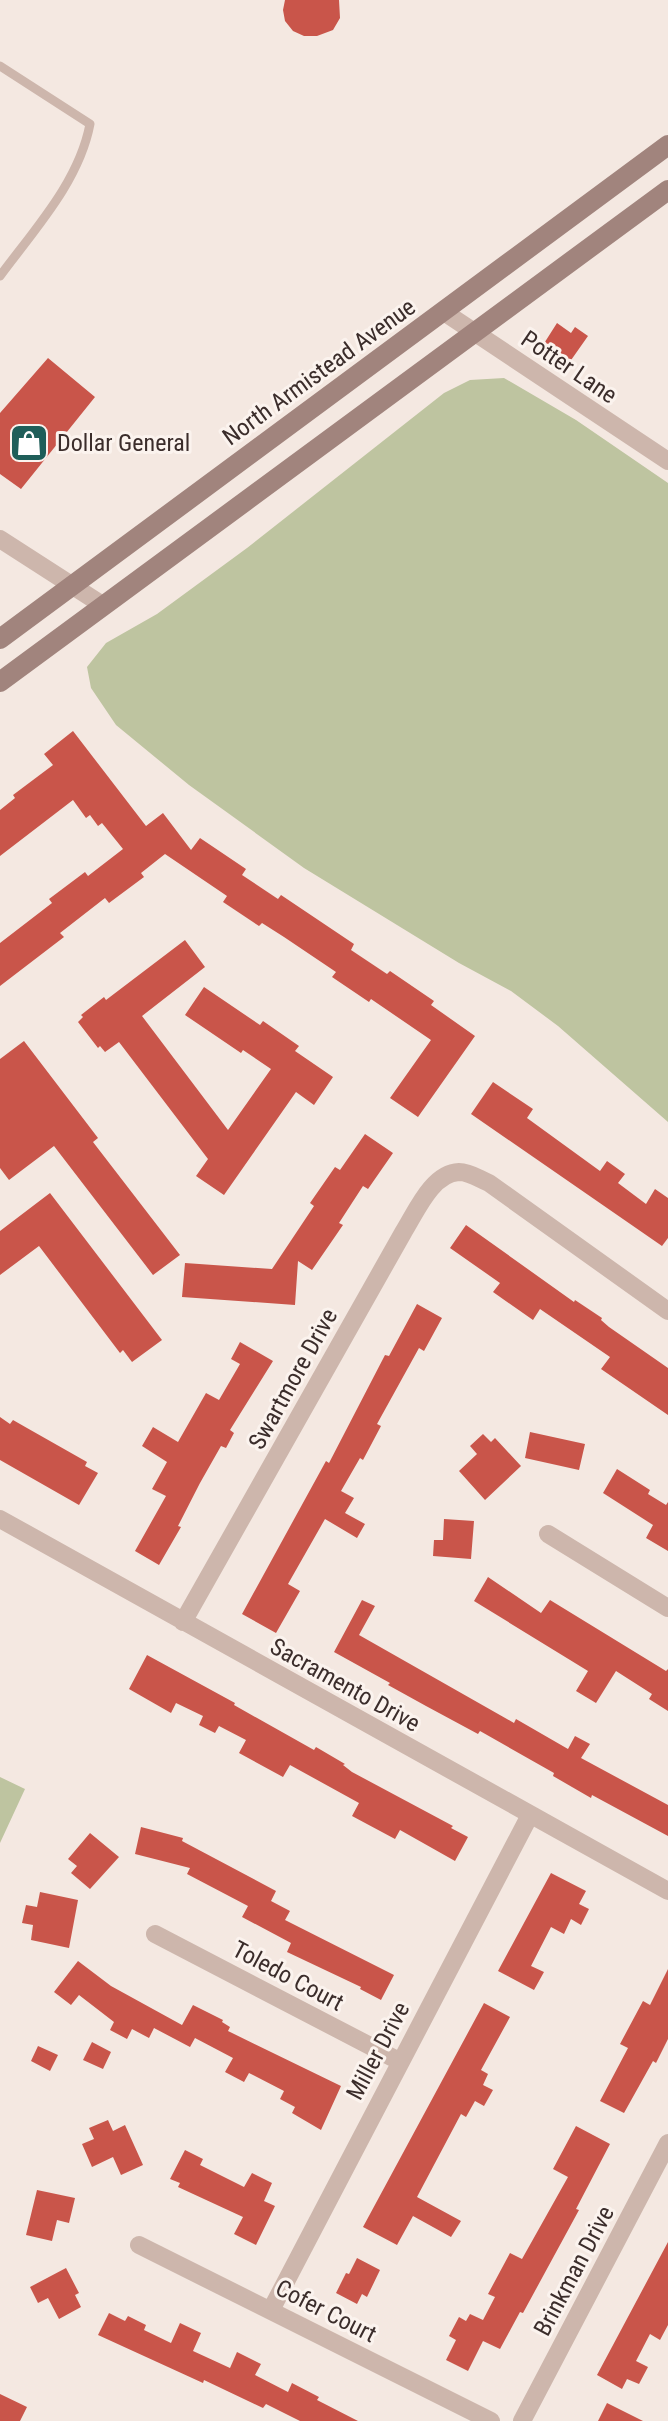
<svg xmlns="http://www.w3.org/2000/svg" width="668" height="2421" font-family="'Roboto Condensed',sans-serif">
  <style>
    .green { fill: #bec4a0 }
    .building { fill: #c9554a }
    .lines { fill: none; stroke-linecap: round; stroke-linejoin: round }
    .service { stroke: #cdb6ac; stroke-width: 9 }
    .minor { stroke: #cdb6ac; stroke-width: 18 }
    .secondary { stroke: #a1847d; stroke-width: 20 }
    .labels { text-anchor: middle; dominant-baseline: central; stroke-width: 6; stroke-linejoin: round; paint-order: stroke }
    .street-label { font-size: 24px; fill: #3b2d2b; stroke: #fbf3ee }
    .poi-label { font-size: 24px; fill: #3b2d2b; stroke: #fbf3ee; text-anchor: start }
  </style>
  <rect width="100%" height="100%" fill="#f4e8e1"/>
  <path class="green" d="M504,378L576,420L668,483V1122L558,1026L511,991L459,963L304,868L189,785L116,725L91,688L87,667L106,643L157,614L247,548L444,393L470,380Z
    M0,1777L25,1789L0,1843Z"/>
  <path class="building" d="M285,0H339L340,18L333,30L317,36H304L293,31L285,21L283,10Z
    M557,323L571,333L575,327L588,336L569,363L543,345Z
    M48,358L95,397L21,489L0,474V413Z
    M73,731L146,826L163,813L191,850L200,838L246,869L242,875L278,899L281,895L354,944L351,950L387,974L390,971L434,1001L431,1005L475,1036L418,1117L390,1098L431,1040L371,999L369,1002L332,977L336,972L284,937L262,923L259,926L223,902L227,896L165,854L141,873L144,877L109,903L105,898L60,933L64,937L0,986V943L52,903L49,899L85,872L88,876L123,849L102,823L98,826L90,815L86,818L73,800L0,856V810L15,798L13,795L53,765L44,754Z
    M185,940L205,967L142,1016L228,1130L271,1069L243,1050L241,1053L185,1015L204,987L260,1025L263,1021L299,1046L295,1051L333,1077L314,1105L296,1092L224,1195L196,1176L208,1159L119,1042L105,1052L100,1046L98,1048L78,1022L83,1017L81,1015L104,997L106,1000Z
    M24,1041L98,1138L93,1142L180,1255L153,1275L54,1146L9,1180L0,1168V1059Z
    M493,1082L533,1109L527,1118L600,1171L607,1161L625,1174L618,1183L646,1204L655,1189L668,1198V1238L662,1246L471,1114Z
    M365,1134L393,1153L368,1189L363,1186L339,1223L343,1225L312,1270L298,1261L295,1305L182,1297L185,1263L272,1269L314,1206L310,1203L335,1167L340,1170Z
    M50,1193L162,1340L132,1362L123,1350L120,1353L39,1246L0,1275V1231Z
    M466,1225L574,1302L575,1300L602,1318L601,1320L609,1327L668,1368V1415L601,1369L610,1357L540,1309L533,1320L493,1292L500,1283L450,1248Z
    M417,1304L442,1318L424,1351L419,1348L377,1424L381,1426L363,1460L360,1458L341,1491L354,1498L345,1513L365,1524L357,1538L325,1519L288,1584L300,1591L276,1633L242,1614L326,1461L329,1463L385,1355L389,1356Z
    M240,1342L273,1361L230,1430L234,1433L226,1448L221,1446L200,1483L178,1526L181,1527L159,1565L135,1551L166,1496L152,1489L167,1462L142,1446L153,1427L178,1442L206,1393L219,1400L240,1364L231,1359Z
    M0,1417L10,1424L13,1420L27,1428L87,1462L85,1466L98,1473L79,1505L0,1460Z
    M530,1432L585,1444L579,1470L525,1458Z
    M483,1434L491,1442L495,1438L521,1466L485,1500L459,1471L477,1454L470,1446Z
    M617,1469L650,1490L648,1494L666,1505L668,1502V1551L646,1538L653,1525L603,1493Z
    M444,1519L474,1521L471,1559L433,1556L434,1540H443Z
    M488,1577L541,1613L550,1600L666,1671L668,1669V1711L649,1699L652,1694L616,1671L596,1703L576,1691L588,1671L474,1601Z
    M362,1600L375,1606L359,1635L514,1723L516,1719L568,1749L575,1736L590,1744L581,1758L668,1805V1836L592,1795L591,1798L553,1776L554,1773L480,1731L478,1734L426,1706L388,1685L390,1683L334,1652Z
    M147,1655L235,1703L234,1705L314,1750L316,1747L345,1764L343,1765L352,1772L453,1826L451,1828L468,1837L455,1861L400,1830L395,1839L352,1816L359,1803L290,1765L283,1777L239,1753L246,1740L219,1726L215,1733L199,1725L203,1716L176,1703L171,1713L129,1689Z
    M141,1827L183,1838L182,1841L276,1891L271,1901L290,1911L285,1920L394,1975L381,2000L360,1989L361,1987L287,1952L291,1943L242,1917L248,1906L187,1874L190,1868L135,1854Z
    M90,1833L119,1857L90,1889L71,1873L77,1866L68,1859Z
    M551,1873L586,1891L579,1904L589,1909L581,1925L571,1919L564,1934L551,1927L531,1966L544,1972L534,1990L498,1971Z
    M40,1892L78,1900L69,1948L31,1940L33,1925L22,1923L26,1905L37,1907Z
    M78,1961L111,1986L182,2025L193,2005L223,2020L222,2022L230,2027L228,2031L341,2086L321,2130L292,2113L295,2107L280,2099L284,2091L249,2073L244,2082L225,2072L233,2058L195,2038L190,2047L154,2028L149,2038L132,2029L127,2039L110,2030L114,2022L79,1995L71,2005L54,1992Z
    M668,1969V2039L656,2063L653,2061L624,2113L600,2101L628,2048L620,2044L643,2001L650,2005Z
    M484,2003L510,2017L481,2070L488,2074L483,2085L493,2090L484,2106L475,2101L466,2117L461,2114L417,2197L461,2221L451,2237L413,2216L397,2245L363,2227Z
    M92,2042L111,2052L103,2069L83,2060Z
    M38,2046L58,2055L50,2071L31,2061Z
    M108,2120L113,2131L125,2125L143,2165L121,2175L113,2157L92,2167L82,2144L94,2139L89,2128Z
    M576,2126L610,2144L576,2209L579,2210L523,2313L520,2312L500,2349L483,2341L468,2371L446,2360L456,2340L449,2336L459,2317L466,2321L470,2314L483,2320L495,2297L488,2294L510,2253L522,2259L568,2177L553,2169Z
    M185,2150L203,2159L200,2165L244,2187L252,2173L272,2183L264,2201L275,2206L256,2245L234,2234L243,2217L178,2187L180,2183L170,2179Z
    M37,2190L75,2198L69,2223L57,2220L52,2241L26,2235Z
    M668,2242V2325L660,2340L650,2334L636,2361L648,2367L639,2384L627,2379L622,2389L597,2375Z
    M357,2258L380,2270L367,2297L362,2294L357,2304L336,2293L346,2273L349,2274Z
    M66,2268L79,2293L75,2295L81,2307L59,2319L48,2298L38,2303L30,2287Z
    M109,2313L125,2321L128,2316L146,2325L144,2330L171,2343L180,2323L201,2333L193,2351L230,2368L237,2352L261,2364L255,2375L288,2392L292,2383L319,2397L317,2400L358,2421H300L266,2404L263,2408L204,2380L203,2383L98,2335Z
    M0,2394L27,2407L20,2421H0Z
    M607,2403L643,2421H598Z"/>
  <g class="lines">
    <path class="service" d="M0,66L90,124C79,182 34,230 0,276"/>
    <path class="minor" d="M444,312L668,461
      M0,539L104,606
      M0,1519L668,1891
      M548,1534L668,1608
      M183,1622L404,1231C416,1212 432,1173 459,1172C470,1172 479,1179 489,1183L668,1311
      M155,1934L399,2061
      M139,2245L491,2421
      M271,2310L530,1815
      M522,2421L668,2143"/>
    <path class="secondary" d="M0,639L668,145
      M0,682L668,190"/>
  </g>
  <defs>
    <symbol id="shop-square" viewBox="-11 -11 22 22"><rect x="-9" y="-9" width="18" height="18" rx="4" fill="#1f5e59" stroke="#fbf3ee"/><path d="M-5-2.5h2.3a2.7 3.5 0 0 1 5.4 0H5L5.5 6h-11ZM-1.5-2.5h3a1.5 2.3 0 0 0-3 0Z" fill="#fff"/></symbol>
  </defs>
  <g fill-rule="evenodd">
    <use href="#shop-square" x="7" y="421" width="44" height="44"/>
  </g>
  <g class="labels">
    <g class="street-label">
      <text transform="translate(569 367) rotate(34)">Potter Lane</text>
      <text transform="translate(319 372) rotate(-36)">North Armistead Avenue</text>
      <text transform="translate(293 1379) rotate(-61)">Swartmore Drive</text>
      <text transform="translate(345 1685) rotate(29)">Sacramento Drive</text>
      <text transform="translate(288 1976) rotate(28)">Toledo Court</text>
      <text transform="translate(378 2051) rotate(-62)">Miller Drive</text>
      <text transform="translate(574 2271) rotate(-62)">Brinkman Drive</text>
      <text transform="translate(326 2311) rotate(27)">Cofer Court</text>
    </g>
    <g class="poi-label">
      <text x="57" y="443">Dollar General</text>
    </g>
  </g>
</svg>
